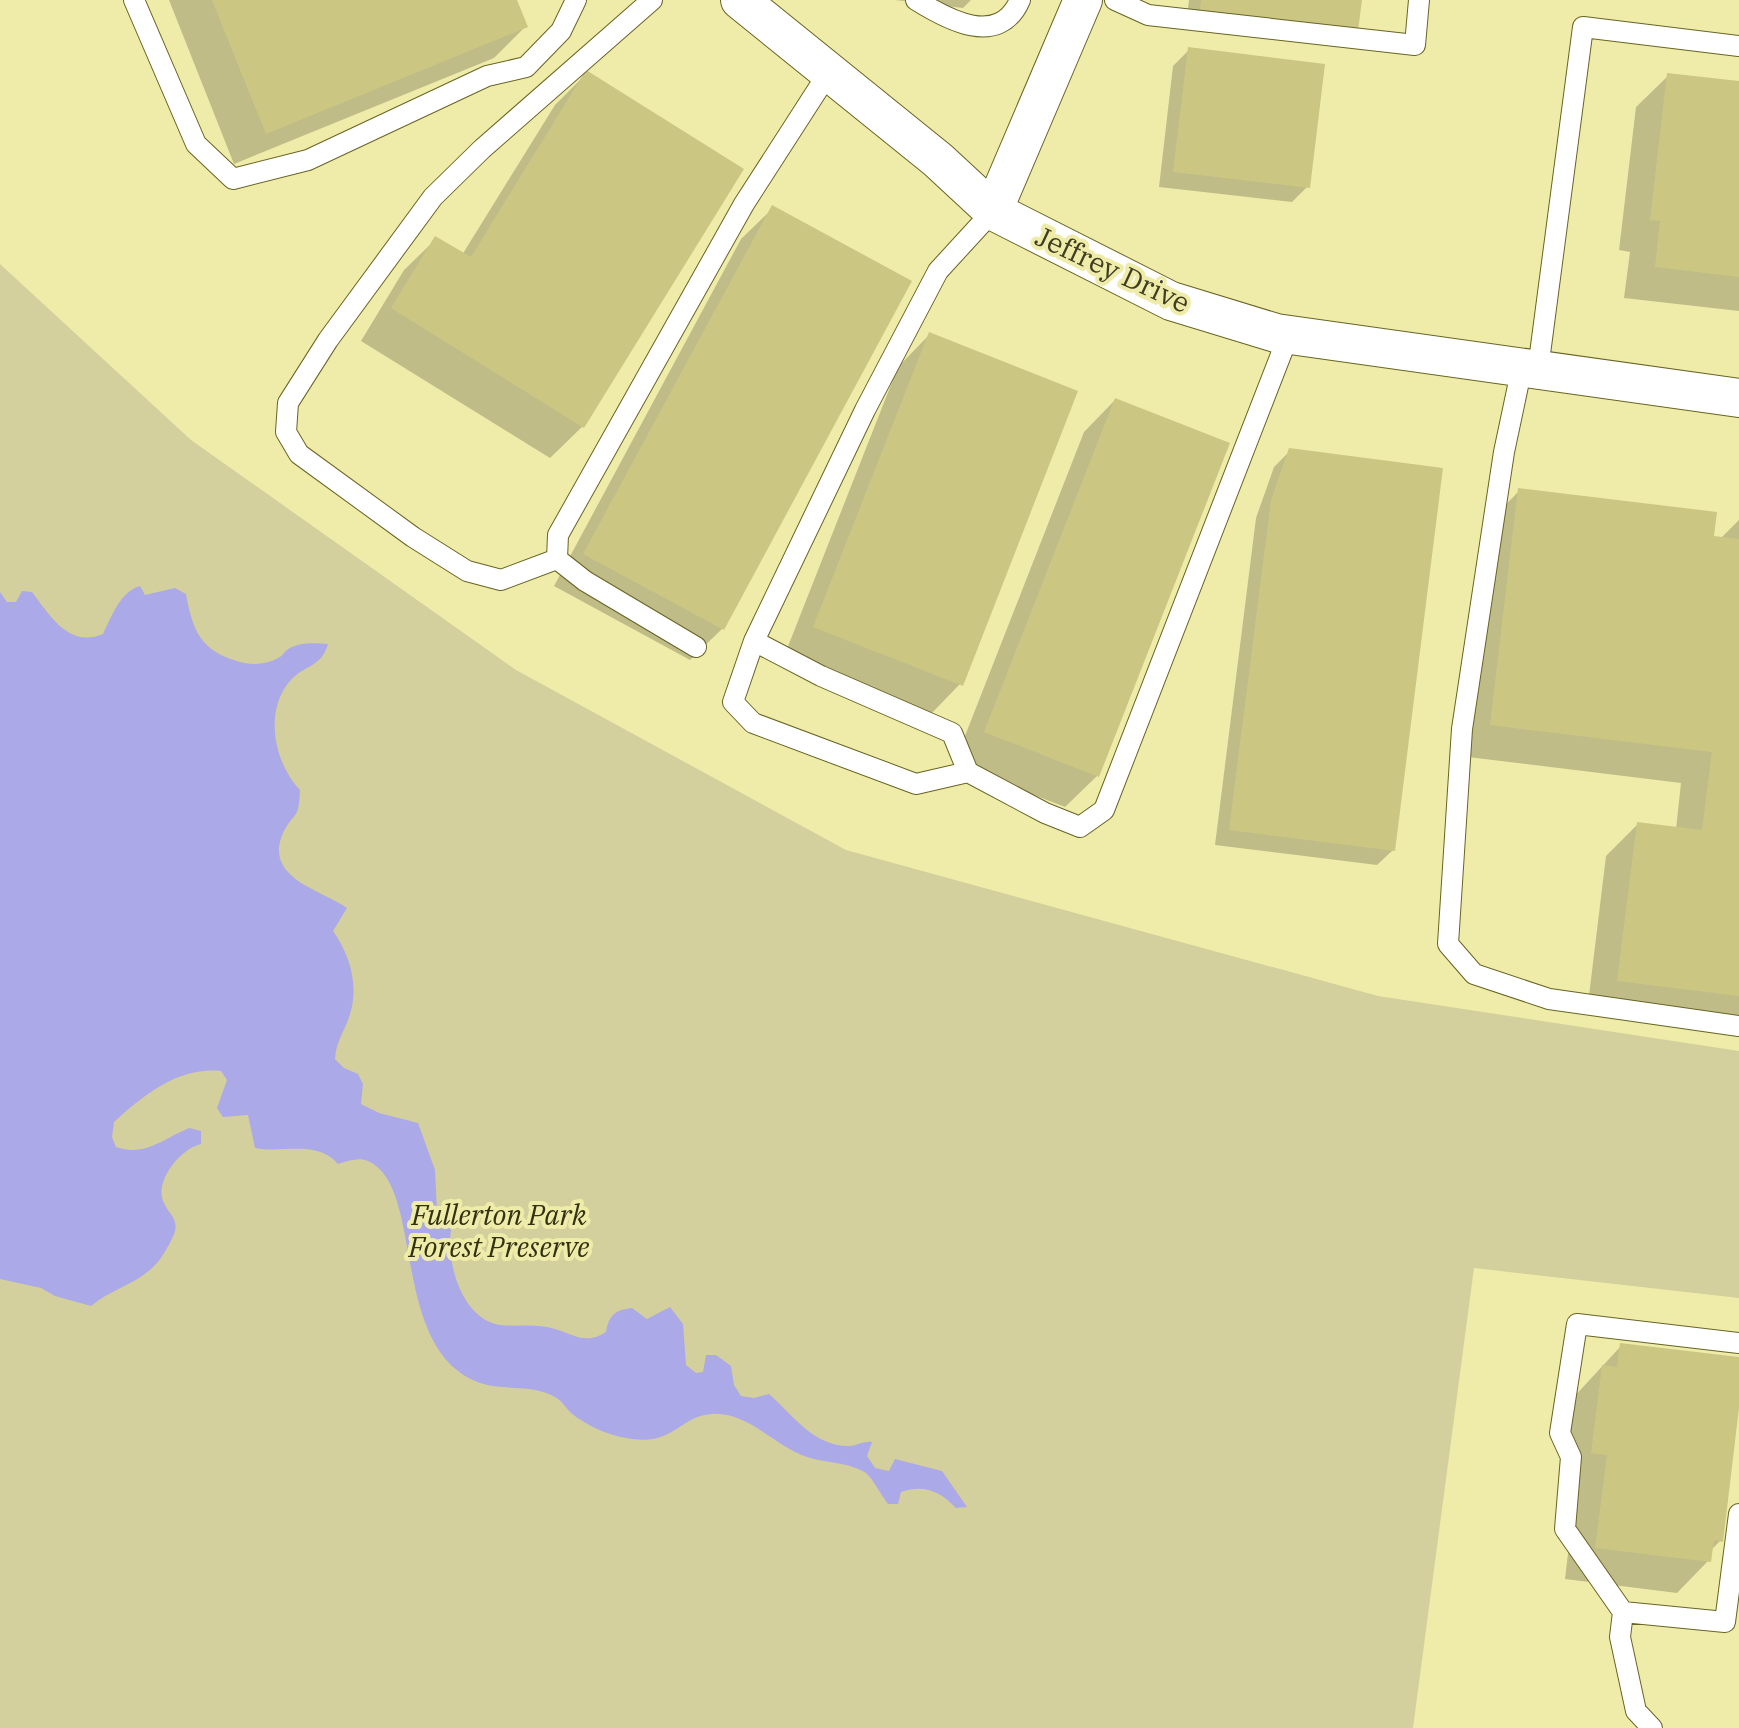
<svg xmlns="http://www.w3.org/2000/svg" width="1739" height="1728" font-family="'IBM Plex Serif',serif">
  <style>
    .green { fill: #d3d09d }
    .water { fill: #aba9e7 }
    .shadow { fill: #0003 }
    .building { fill: #cbc783 }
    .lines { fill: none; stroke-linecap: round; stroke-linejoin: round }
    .service-casing { stroke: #686423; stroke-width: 22 }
    .minor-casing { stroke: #686423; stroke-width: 40 }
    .service { stroke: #fff; stroke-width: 20 }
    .minor { stroke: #fff; stroke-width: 38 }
    .labels { text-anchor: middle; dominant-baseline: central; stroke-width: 8; stroke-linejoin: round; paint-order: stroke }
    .street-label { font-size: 28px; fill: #3f3e23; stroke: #efeca9 }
    .park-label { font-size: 28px; font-style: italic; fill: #333113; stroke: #efeca9 }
  </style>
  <rect width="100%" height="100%" fill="#efeca9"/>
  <path class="green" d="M0,264L191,440L516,670L846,850L1378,996L1739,1051V1298L1474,1268L1413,1728H0Z"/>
  <path class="water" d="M140,586L145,595L175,588L186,594C193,632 201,651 240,662C252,665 266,665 278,658C283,656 285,650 290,648C301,642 316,643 328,644C321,668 305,664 290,681C263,712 275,764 300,790C299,821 294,811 283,833C263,878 321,890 347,908L333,931C350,955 359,985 350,1014C345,1031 336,1041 335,1059L344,1068L358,1074L363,1084L361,1104L379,1113L418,1123L435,1170L437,1213L451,1230C446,1263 462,1319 500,1325C518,1327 537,1323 555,1329C575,1335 586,1345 606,1332C609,1315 615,1310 632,1308L647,1319L670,1307L683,1324L686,1365L696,1373L703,1372L706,1355H716L731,1366L734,1385L741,1396L754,1398L769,1394C793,1415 813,1446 849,1446C858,1446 862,1441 872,1442L867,1456L875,1468L889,1471L895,1459L942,1471L967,1507L956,1508C940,1491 924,1484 901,1492L898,1504H888C881,1495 873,1479 866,1473C849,1462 825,1463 807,1457C774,1446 748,1411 711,1414C678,1417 674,1447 626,1438C607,1435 586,1425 571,1413C566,1408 561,1400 555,1397C533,1384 504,1391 480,1383C388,1350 426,1186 368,1161C359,1157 348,1161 338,1164C316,1139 282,1154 255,1148L248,1115L223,1117L217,1108L227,1080L221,1071C178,1067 144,1095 114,1122L112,1137L116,1147C145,1157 163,1139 189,1128L201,1131V1144C181,1148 153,1182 164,1203C168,1213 178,1218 175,1231C173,1239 162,1258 156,1264C138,1284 111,1289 91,1306L55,1296L41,1288L0,1279V592L7,602H16L22,591L32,592C51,617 69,648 103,634C112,616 120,592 140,586Z"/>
  <path class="shadow" d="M169,0H515L525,27L494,58L234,164Z
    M895,0H971L963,8Z
    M1189,0H1360L1186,26Z
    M1189,50L1308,186L1292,202L1159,187L1173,66Z
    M586,74L741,170L582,427L550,458L361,341L404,270L436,239L462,255L555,105Z
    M1668,76L1739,84V311L1624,298L1630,252L1619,250L1636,107Z
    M773,208L722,629L690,660L554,586L741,239Z
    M929,335L960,684L929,716L783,659L898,367Z
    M1115,400L1097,776L1065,807L954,764L1084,432Z
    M1290,451L1393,850L1377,865L1215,845L1256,518L1274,467Z
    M1519,491L1711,538L1720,539L1739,520V1031L1587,1012L1606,856L1637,825L1676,829L1681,783L1460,756L1488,523Z
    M1621,1346L1739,1360V1387L1721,1540L1710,1551L1708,1561L1677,1593L1565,1579L1576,1486L1560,1484L1571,1400Z"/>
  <path class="building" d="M212,0H517L528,27L266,134Z
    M1201,0H1362L1358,31L1200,11Z
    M1188,47L1325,64L1310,188L1173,172Z
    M586,70L744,169L584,428L391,308L435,236L471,257Z
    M1667,73L1739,81V277L1655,267L1660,221L1650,220Z
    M772,205L912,281L724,630L583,554Z
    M929,332L1078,391L963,686L813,627Z
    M1115,398L1230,443L1099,777L984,732Z
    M1289,448L1443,468L1395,851L1229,830L1271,500Z
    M1518,488L1717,512L1714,536L1739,539V996L1617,981L1637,822L1702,830L1712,752L1490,725Z
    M1620,1343L1739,1357V1408L1723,1542L1714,1540L1711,1562L1595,1548L1607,1455L1591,1453L1602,1365L1617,1367Z"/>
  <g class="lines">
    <defs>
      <path id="service" d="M134,0L196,144L233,179L308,160L487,76L526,67L561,31L576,0
        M916,0C948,20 999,48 1020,0
        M1115,0L1148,15L1415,45L1419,0
        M993,211L938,271L865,410L754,641L821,676L952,733L968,772L1045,813L1080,827L1104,810L1289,334
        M1522,367L1504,452L1462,729L1448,944L1474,974L1549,999L1739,1026
        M1538,369L1583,27L1739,46
        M557,559L501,580L467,571L413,537L299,454L286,432L288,403L328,340L433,197L482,149L652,0
        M754,641L733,702L753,723L916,784L968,772
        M696,647L585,581L557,559L558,535L744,204L829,72
        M1623,1612L1725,1622L1739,1514
        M1652,1728L1636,1711L1620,1637L1623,1612L1565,1529L1571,1457L1560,1433L1577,1324L1739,1343"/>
      <path id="minor" d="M740,0L938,160L993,211L1171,301L1276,333L1739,398
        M993,211L1083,0"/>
    </defs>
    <use href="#service" class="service-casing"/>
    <use href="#minor" class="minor-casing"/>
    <use href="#service" class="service"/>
    <use href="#minor" class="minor"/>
  </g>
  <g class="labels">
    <g class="street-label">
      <text transform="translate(1113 269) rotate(25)">Jeffrey Drive</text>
    </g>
    <g class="park-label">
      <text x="499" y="1214">Fullerton Park<tspan x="499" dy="32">Forest Preserve</tspan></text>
    </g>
  </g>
</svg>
